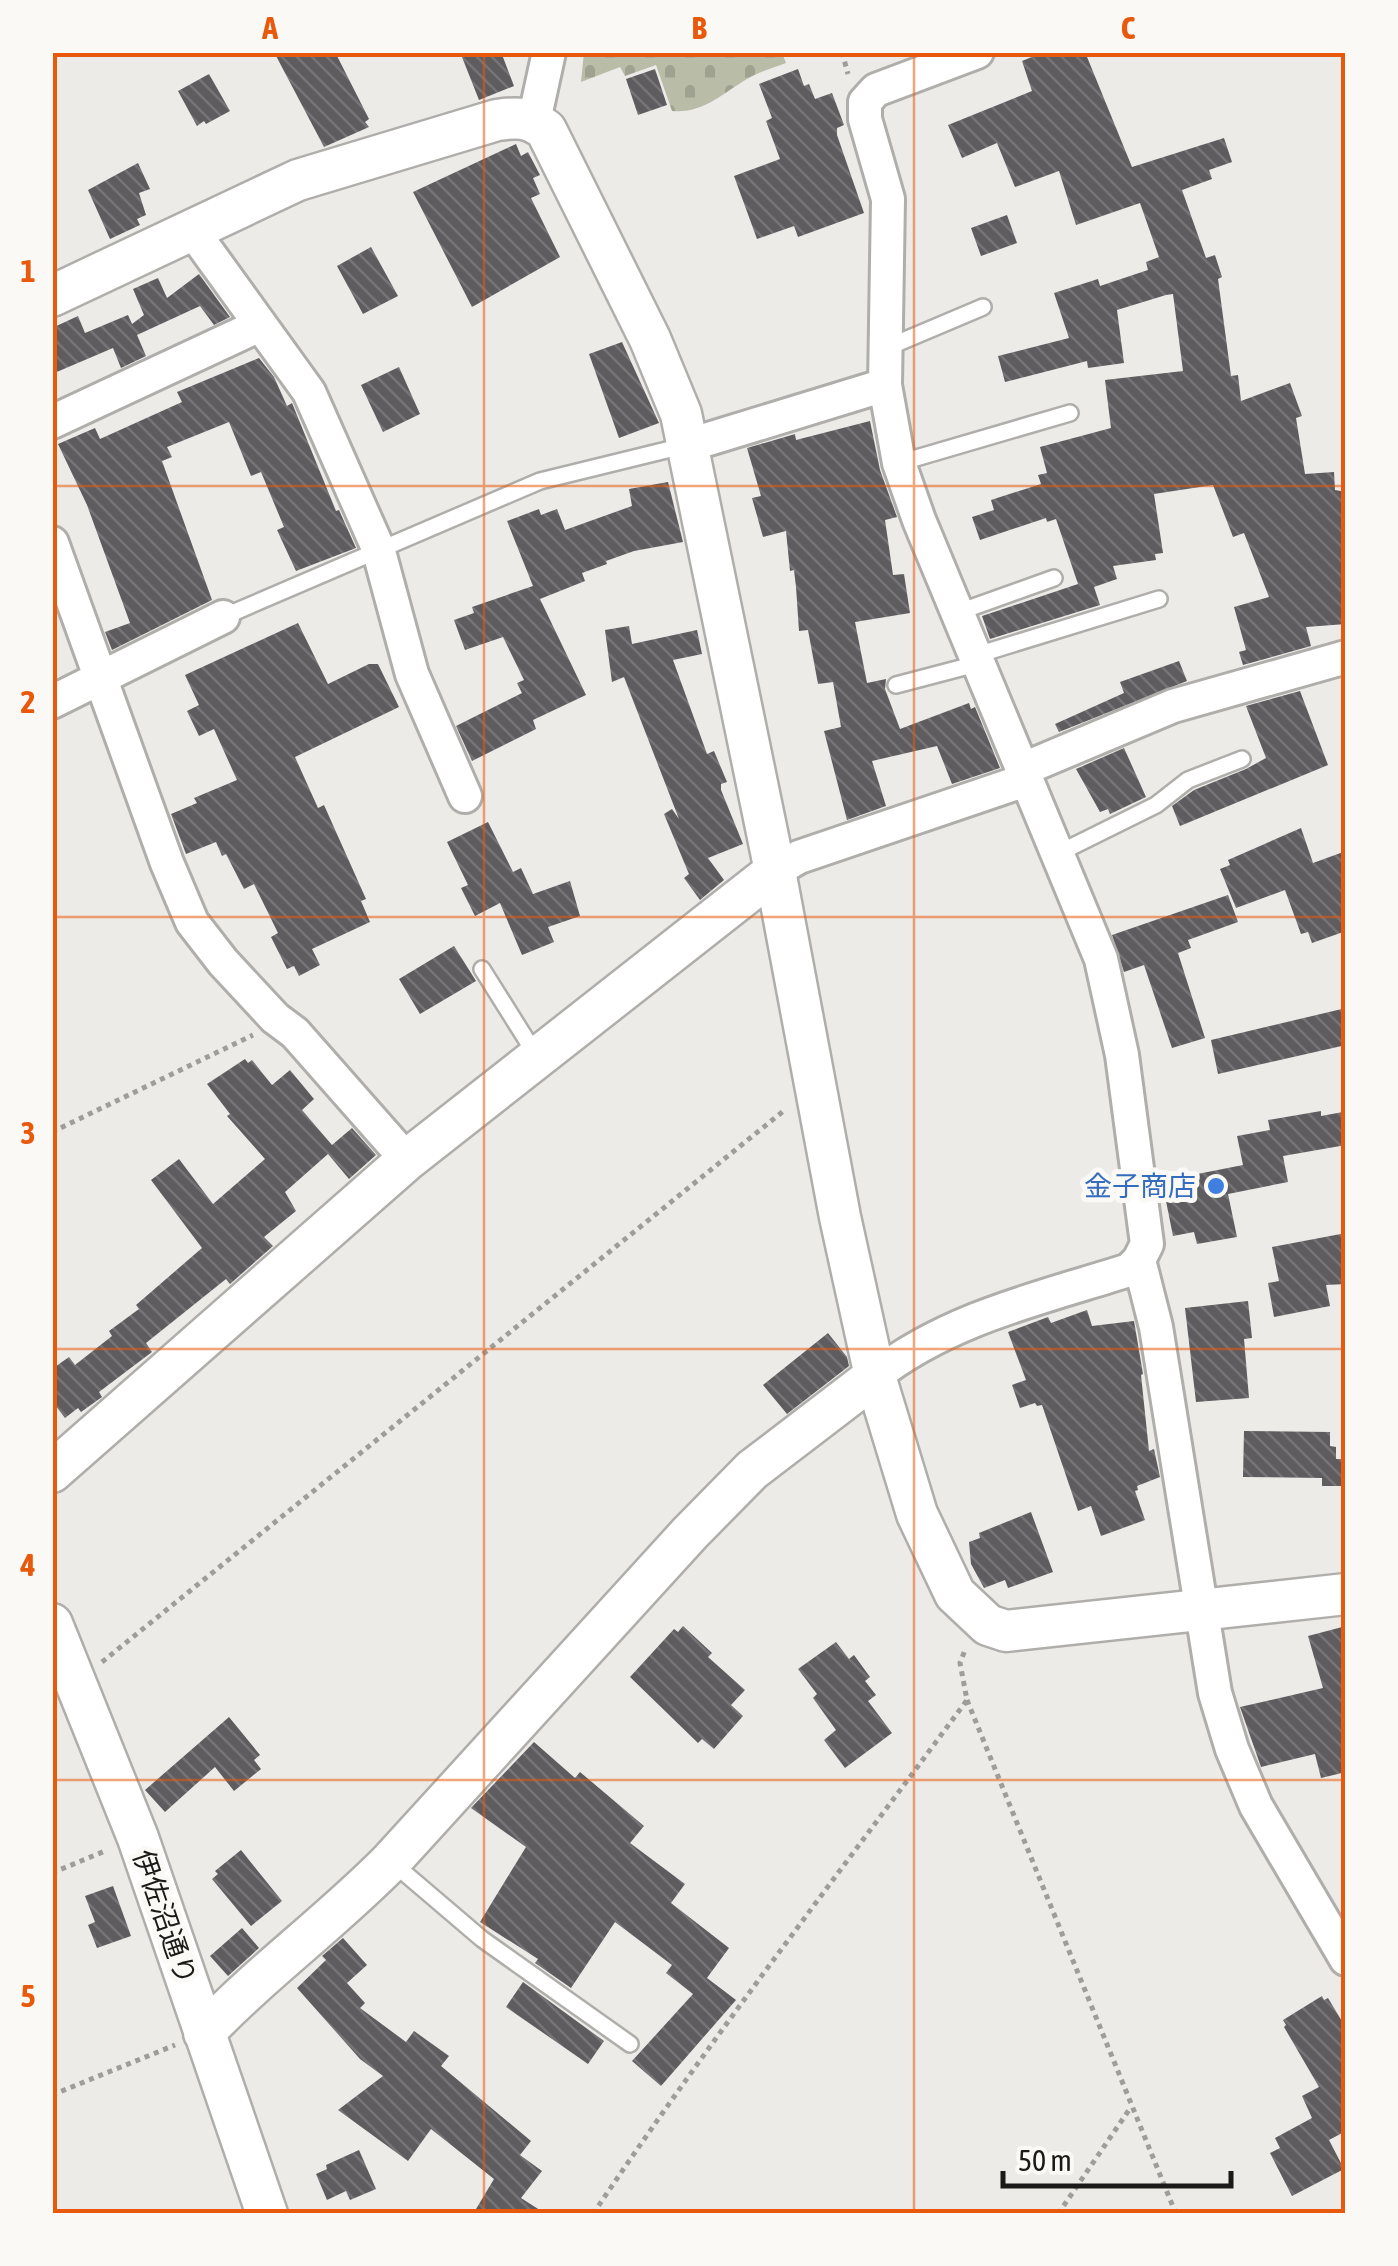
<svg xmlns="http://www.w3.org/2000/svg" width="1398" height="2266" font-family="'Asap Condensed','Noto Sans JP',sans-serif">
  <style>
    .cemetery { fill: url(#cemetery-stones) }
    .building { fill: url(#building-back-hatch) }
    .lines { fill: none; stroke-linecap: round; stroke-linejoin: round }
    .service-casing { stroke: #afaeab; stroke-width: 20 }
    .minor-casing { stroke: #afaeab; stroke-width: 38 }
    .tertiary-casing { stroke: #afaeab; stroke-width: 45 }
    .path { stroke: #9e9d9a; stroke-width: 5; stroke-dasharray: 5 5; stroke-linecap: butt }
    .service { stroke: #fff; stroke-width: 15 }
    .minor { stroke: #fff; stroke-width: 32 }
    .tertiary { stroke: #fff; stroke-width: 40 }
    .grid { fill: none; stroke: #e8590c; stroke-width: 2.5; stroke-opacity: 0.55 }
    .shop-dot { fill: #3f7fe0; stroke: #faf9f5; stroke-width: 4 }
    .labels { text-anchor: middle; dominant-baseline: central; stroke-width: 10; stroke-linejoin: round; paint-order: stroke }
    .shop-label { font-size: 28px; fill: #366cbe; stroke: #faf9f5; text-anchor: end }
    .street-label { font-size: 28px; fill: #1b1a19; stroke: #faf9f5 }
    .neatline { fill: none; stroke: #e8590c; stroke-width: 4 }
    .grid-label { font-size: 32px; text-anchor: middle; font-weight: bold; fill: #e8590c }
  </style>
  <defs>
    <pattern id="cemetery-stones" width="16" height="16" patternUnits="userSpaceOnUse" patternTransform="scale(2.5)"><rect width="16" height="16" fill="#b9bda7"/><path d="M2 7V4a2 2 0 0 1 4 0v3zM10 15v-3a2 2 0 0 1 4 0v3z" fill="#9ea28f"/></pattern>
    <pattern id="building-back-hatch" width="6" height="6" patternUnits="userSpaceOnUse" patternTransform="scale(2.5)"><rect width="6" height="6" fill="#5e5c5f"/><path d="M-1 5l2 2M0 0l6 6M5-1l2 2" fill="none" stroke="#757476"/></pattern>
  </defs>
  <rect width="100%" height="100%" fill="#edebe8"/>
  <path class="cemetery" d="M584,52L782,53L786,63C773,68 758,72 747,79C723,93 703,114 672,111L656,65L625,76L620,67L581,82Z"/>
  <path class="building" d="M274,52H335L369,119L365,122L369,127L324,147Z
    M460,52H501L514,86L479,100Z
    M1044,52H1085L1132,167L1224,138L1232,162L1209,170L1212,179L1182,190L1206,258L1215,255L1222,277L1218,279L1231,376L1238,375L1241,401L1290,383L1302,416L1296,418L1305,474L1334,472L1335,490L1346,492V624L1306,627L1311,646L1243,665L1239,652L1246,650L1234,607L1269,597L1244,533L1233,537L1213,485L1154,494L1163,553L1155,554L1156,560L1113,566L1117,579L1094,587L1100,605L990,639L982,616L1078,584L1056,519L1047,522L1046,518L980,540L972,517L994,510L991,500L1041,484L1038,475L1047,473L1040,447L1111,428L1105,380L1183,371L1173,294L1166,295L1117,310L1124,363L1088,368L1087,361L1005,382L998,356L1069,338L1054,293L1098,279L1100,286L1148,270L1146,262L1159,257L1140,203L1076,225L1059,171L1015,187L997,143L962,158L948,125L1032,91L1022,61Z
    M655,69L667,105L638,115L626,79Z
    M798,69L804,86L809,84L815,99L832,93L844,125L837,128V135L864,213L798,237L794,226L757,239L734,176L780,159L766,121L772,118L759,84Z
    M209,74L230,111L206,124L204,121L197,126L178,91Z
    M516,144L521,156L528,152L540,175L533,178L540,194L531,198L560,257L472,307L413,192Z
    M138,163L150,189L139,193L146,215L137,219L140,225L110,239L88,190Z
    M1007,215L1017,243L981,256L971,228Z
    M371,247L398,296L363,314L337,266Z
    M199,274L230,317L214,325L200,306L137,335L146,356L121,368L113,348L52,374V328L78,316L85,333L128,315L132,324L144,315L133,289L158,278L167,298Z
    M622,342L659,423L619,438L589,354Z
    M259,358L274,377L287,406L292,403L336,511L339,510L356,548L296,571L277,530L284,527L261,472L251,476L229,422L167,447L172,457L162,461L212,600L112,650L105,632L130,623L87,505L58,444L95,428L100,439L182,402L177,392Z
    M399,367L420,414L383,432L361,385Z
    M870,421L880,470L897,517L885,520L893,575L904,574L910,613L855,622L867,683L886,679L885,689L900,729L969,703L971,709L975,707L1000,768L952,784L937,746L872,761L886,806L847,820L824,731L841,727L833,682L818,684L808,630L799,631L796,587L794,570L790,571L786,531L763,537L752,498L761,496L747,448L795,434L796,440Z
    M668,482L683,542L634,551L606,561L607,564L582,573L585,581L540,599L586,695L533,720L536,729L472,761L456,726L522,693L517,683L524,680L503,637L465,650L454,620L474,613L472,607L533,586L507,521L539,509L541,515L557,509L565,530L632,506L629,489Z
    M298,623L328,684L369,664H378L399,707L295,757L318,808L324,805L366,899L361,901L370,922L312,949L320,965L299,976L294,966L287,969L271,937L278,933L254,884L244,889L226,854L222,856L216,842L186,854L171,814L197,803L194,798L237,780L214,729L199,736L187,711L199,705L185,675Z
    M629,626L632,644L697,630L702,654L673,660L707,754L714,751L727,782L721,784V790L743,844L708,858L724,880L700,900L684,878L689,874L664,814L672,809L679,819L624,677L612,682L605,630Z
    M1179,661L1187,681L1059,732L1055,724L1124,693L1120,682Z
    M1300,691L1328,765L1180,826L1172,806L1194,790L1246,769L1266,758L1246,706Z
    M1124,748L1146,797L1110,814L1108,809L1100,812L1076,769Z
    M488,822L513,872L521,868L533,894L570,881L580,916L548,927L554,942L522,955L500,903L475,916L461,888L468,885L447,842Z
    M1301,828L1313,863L1346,851V931L1312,943L1308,932L1301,934L1285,890L1236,908L1220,869L1230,865L1228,860Z
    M1228,895L1238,922L1188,940L1191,948L1178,953L1205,1038L1172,1048L1144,965L1124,972L1112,935Z
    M454,946L476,981L420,1014L399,979Z
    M1346,1008V1045L1218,1074L1211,1040Z
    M245,1059L248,1063L252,1060L272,1085L290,1070L314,1099L302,1110L332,1145L352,1128L376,1155L349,1179L328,1154L285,1192L296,1211L264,1237L273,1246L230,1284L226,1279L146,1343L152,1352L99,1392L102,1397L81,1412L78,1408L65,1418L52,1401V1369L69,1357L75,1365L112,1336L109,1331L139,1309L136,1305L202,1248L151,1180L179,1159L213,1204L265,1159L227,1116L230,1114L207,1084Z
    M1321,1111V1116L1343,1112L1346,1145L1283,1156L1288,1182L1228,1194L1237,1237L1197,1244L1194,1232L1173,1236L1162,1181L1243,1165L1237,1136L1270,1130L1268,1120Z
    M1346,1233V1284L1326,1285L1330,1306L1274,1317L1268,1283L1279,1281L1272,1247Z
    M1248,1301L1252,1338L1244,1339L1249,1398L1196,1402L1185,1308Z
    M1087,1310L1092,1326L1134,1321L1143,1374L1141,1375L1149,1451L1154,1449L1160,1477L1137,1486L1138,1490L1135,1491L1145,1520L1101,1536L1091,1506L1078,1511L1042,1405L1037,1406L1035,1403L1020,1408L1012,1385L1026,1380L1008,1332L1048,1317L1051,1323Z
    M828,1333L847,1357L849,1366L787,1414L763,1385Z
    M1244,1431L1330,1432V1446L1336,1447V1459H1346V1486H1322V1478L1243,1477Z
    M1031,1512L1053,1572L1008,1588L1005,1580L984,1588L971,1564L969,1542L980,1538L979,1533Z
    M683,1626L712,1653L708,1657L745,1690L731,1705L743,1716L714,1749L702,1739L698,1743L630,1677L674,1629L678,1632Z
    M1346,1626V1772L1321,1778L1315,1754L1261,1767L1240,1707L1323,1688L1308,1636Z
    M836,1642L849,1659L854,1655L870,1677L865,1681L876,1695L868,1701L892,1733L845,1768L824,1740L836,1730L813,1698L817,1694L798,1669Z
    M229,1717L260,1755L254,1760L261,1769L234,1791L215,1767L165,1812L145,1790Z
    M534,1742L575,1778L580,1772L644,1826L630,1843L685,1884L671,1903L729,1948L704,1982L707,1978L736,2000L661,2086L632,2061L693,1994L666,1973L672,1965L615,1922L571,1988L535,1963L538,1959L480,1922L526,1847L471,1808Z
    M241,1850L282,1901L251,1926L212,1879L218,1874L215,1871Z
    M113,1886L131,1936L97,1948L88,1925L95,1922L85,1896Z
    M242,1928L259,1948L228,1976L210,1956Z
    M343,1938L367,1965L347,1983L365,2003L360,2008L406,2042L414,2031L449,2056L441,2066L531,2141L520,2155L542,2171L521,2198L546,2214H473L494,2179L431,2129L408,2161L338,2110L383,2076L360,2059L297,1988L326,1960L322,1956Z
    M523,1982L604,2041L588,2064L506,2007Z
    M1322,1996L1324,2000L1328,1998L1346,2028V2131L1329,2140L1344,2169L1292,2196L1270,2153L1280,2148L1275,2138L1312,2118L1302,2096L1319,2087L1284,2027L1286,2025L1283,2020Z
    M359,2150L376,2189L350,2200L346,2191L327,2200L316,2174L327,2169L326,2165Z"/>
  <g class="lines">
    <defs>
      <path id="service" d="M886,348L983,307
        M899,463L1070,413
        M959,612L1054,578
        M223,617L540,481L687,445
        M977,655L1159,599
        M896,685L980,663
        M1057,854L1156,805L1188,780L1242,759
        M482,969L536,1055
        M394,1864L482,1939L630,2044"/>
      <path id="minor" d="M534,121L549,52
        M192,230L309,392L378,548L412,674L465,796
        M52,422L260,325
        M689,445L885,385
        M52,543L167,863L192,922L223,962L275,1018L295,1033L407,1160
        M52,702L223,617
        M1021,770L1173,706L1346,657
        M775,871L799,857L1026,780
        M1139,1260L1156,1327L1215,1693L1232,1749L1256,1806L1346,1959
        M875,1376C949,1318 1041,1298 1129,1270L1139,1260L1147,1244L1122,1055L1101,959L919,520L899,463L885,385L888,199L865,119V102L876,90L977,52"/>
      <path id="tertiary" d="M52,296L298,180L497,120C518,117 529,117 546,130L650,339L681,414L775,871L840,1217L875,1376L917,1514L955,1594L988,1625L1006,1631L1346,1594
        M52,1472L407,1160L775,871
        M52,1624L138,1838L267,2214
        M204,2033C262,1972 331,1922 391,1861L690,1533L752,1470L875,1376"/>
    </defs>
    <use href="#service" class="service-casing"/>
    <use href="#minor" class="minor-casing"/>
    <use href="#tertiary" class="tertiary-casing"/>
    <path class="path" d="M842,52L848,74
      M52,1132L253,1035
      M102,1662L786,1109
      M967,1700L1176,2214
      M52,1873L105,1851
      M52,2095L175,2045
      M593,2214C711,2038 841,1871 967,1700L960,1663L965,1650
      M1058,2214L1131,2107"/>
    <use href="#service" class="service"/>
    <use href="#minor" class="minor"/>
    <use href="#tertiary" class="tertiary"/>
  </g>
  <path class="grid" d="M484,52V2214M914,52V2214M52,486H1346M52,917H1346M52,1349H1346M52,1780H1346"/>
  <circle class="shop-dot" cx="1216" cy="1186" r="10"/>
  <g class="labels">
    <g class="shop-label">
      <text x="1196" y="1186">金子商店</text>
    </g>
    <g class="street-label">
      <text transform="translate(165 1917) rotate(71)">伊佐沼通り</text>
    </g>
  </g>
  <rect width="1398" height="2266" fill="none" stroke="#faf9f5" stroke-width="110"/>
  <path d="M1003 2171v15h228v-15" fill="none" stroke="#1b1a19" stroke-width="5"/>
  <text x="1018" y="2171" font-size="30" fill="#1b1a19" stroke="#faf9f5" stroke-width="8" paint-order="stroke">50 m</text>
  <rect x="55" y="55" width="1288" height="2156" class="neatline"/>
  <g class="grid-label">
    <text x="270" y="39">A</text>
    <text x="699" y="39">B</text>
    <text x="1128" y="39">C</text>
    <text x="28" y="282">1</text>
    <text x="28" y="713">2</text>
    <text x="28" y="1144">3</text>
    <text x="28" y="1576">4</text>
    <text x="28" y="2007">5</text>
  </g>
</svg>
